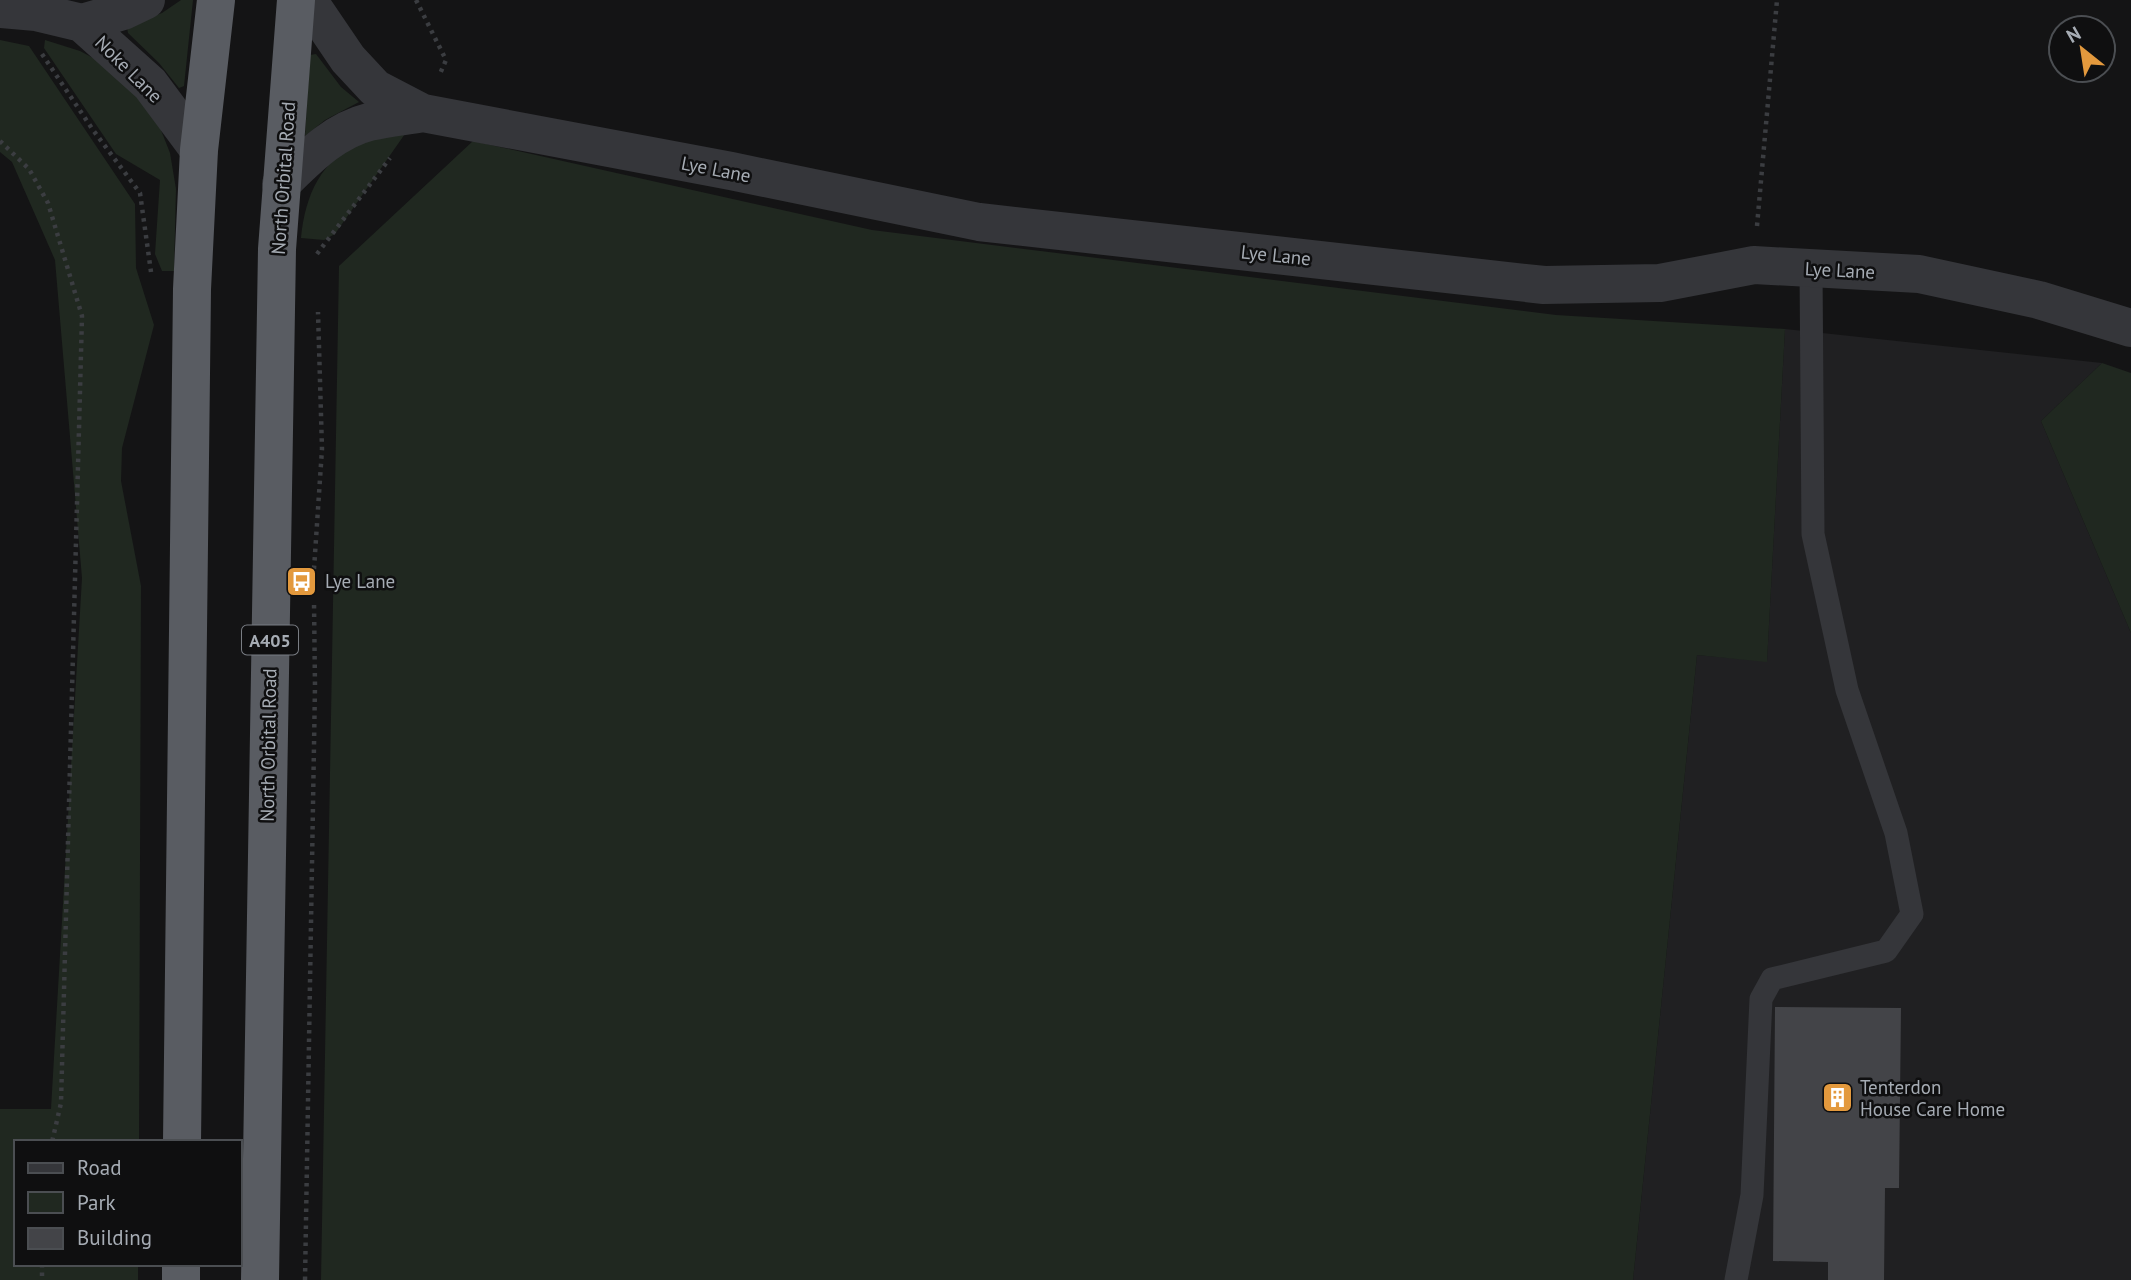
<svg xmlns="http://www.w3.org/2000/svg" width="2131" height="1280" font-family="'PT Sans',sans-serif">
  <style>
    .built { fill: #202022 }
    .green { fill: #202820 }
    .building { fill: #434448 }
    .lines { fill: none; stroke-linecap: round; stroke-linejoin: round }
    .path { stroke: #3b3d41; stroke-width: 4.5; stroke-dasharray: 3.5 5; stroke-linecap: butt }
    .service { stroke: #35363a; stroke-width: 23 }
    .minor { stroke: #35363a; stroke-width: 38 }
    .trunk { stroke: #595c62; stroke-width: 38 }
    .labels { text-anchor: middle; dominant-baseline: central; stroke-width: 5; stroke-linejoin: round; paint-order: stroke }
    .shield { fill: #0f0f10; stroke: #797d83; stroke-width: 2 }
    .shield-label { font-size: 18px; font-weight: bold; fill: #a6acb4 }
    .street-label { font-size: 19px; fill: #a6acb4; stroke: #0f0f10 }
    .poi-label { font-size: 19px; fill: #a6acb4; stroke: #0f0f10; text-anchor: start }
  </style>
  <rect width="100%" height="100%" fill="#141415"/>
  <path class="built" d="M1785,329L2102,363L2041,421L2131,633V1280H1633L1697,655L1767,661Z"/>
  <path class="green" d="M181,0H193L184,86L179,88L159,63L128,33L127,27L162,13Z
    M0,40L29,46L135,204L136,268L154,325L122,448L121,481L141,586L139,1142H16V1264H138V1280H0V1109H51L82,578L55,260L12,162L0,152Z
    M45,40L80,51L112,68L157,120L170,153L176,189L174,271H162L155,254L160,180L116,154L44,48Z
    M316,54L341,87L359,102L325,120L305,136L310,55Z
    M407,131L335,234L324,240L301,238C305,196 321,157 364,142C377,137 393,135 407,131Z
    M473,141L872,230L1556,315L1785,329L1767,662L1697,655L1633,1280H321L339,266Z
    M2102,363L2131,373V633L2041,421Z"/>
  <path class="building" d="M1775,1007L1901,1008L1899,1188H1885L1884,1280H1828V1262L1773,1261Z"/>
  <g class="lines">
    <path class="path" d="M416,0L446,60L439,76
      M42,54L93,130L140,193L151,272
      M0,141L29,169L48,203L82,316L61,1103L52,1142
      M1757,226L1777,0
      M317,254L390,158
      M314,569L322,449L318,312
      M42,1264V1280
      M305,1280L315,686L314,602"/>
    <path class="service" d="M1736,1280L1752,1195L1761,999L1772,979L1886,951L1912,914L1896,833L1847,690L1813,534L1811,268"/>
    <path class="minor" d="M308,0L348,59L375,88L423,113L731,171L979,222L1544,285L1660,283L1754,265L1919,274L2039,300L2131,328
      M0,9L36,12L82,23L150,84L199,150
      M82,23L123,11L146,0
      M281,184C307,159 333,131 369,122C387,118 406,116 423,113"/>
    <path class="trunk" d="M182,1142L192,289L199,150L216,0
      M181,1280V1264
      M260,1280L277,249L296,0"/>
  </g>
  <defs>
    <symbol id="bus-square" viewBox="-11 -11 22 22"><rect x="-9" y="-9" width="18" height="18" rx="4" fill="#e3993d" stroke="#0f0f10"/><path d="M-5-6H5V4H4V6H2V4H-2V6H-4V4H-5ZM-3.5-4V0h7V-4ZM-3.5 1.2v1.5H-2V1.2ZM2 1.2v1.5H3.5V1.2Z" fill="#fff"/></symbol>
    <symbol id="building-square" viewBox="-11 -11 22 22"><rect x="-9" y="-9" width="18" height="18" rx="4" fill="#e3993d" stroke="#0f0f10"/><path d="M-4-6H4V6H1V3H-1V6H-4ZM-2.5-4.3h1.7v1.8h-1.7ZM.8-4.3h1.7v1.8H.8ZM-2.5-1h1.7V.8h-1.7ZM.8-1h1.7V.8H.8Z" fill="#fff"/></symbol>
  </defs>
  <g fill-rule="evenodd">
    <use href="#bus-square" x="284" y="564" width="35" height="35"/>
    <use href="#building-square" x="1820" y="1080" width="35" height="35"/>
  </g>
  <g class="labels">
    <rect class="shield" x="242" y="625.5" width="56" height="29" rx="5"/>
    <g class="shield-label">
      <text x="270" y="640">A405</text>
    </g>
    <g class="street-label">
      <text transform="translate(129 69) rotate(45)">Noke Lane</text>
      <text transform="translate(716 169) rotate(11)">Lye Lane</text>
      <text transform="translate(283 178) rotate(-86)">North Orbital Road</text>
      <text transform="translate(1276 255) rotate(6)">Lye Lane</text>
      <text transform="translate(1840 270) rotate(3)">Lye Lane</text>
      <text transform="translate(268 745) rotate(-89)">North Orbital Road</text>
    </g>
    <g class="poi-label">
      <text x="325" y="581">Lye Lane</text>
      <text x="1860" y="1087">Tenterdon<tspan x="1860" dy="22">House Care Home</tspan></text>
    </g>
  </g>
  <rect x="14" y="1140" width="228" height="126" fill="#0f0f10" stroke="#4b4e52" stroke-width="2"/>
  <rect x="28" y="1163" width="35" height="10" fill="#35363a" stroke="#4b4e52" stroke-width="2"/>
  <text x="77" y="1175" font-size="21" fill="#a6acb4">Road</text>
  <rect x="28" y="1192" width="35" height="21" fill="#202820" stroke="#4b4e52" stroke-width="2"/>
  <text x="77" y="1210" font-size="21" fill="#a6acb4">Park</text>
  <rect x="28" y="1228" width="35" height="21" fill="#434448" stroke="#4b4e52" stroke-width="2"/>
  <text x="77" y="1245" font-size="21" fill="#a6acb4">Building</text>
  <g transform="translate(2082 49) rotate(330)"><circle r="33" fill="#0f0f10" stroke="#4b4e52" stroke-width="2"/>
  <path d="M0-5L12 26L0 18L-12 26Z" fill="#e3993d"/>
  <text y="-10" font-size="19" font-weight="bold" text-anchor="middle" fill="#a6acb4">N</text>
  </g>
</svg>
